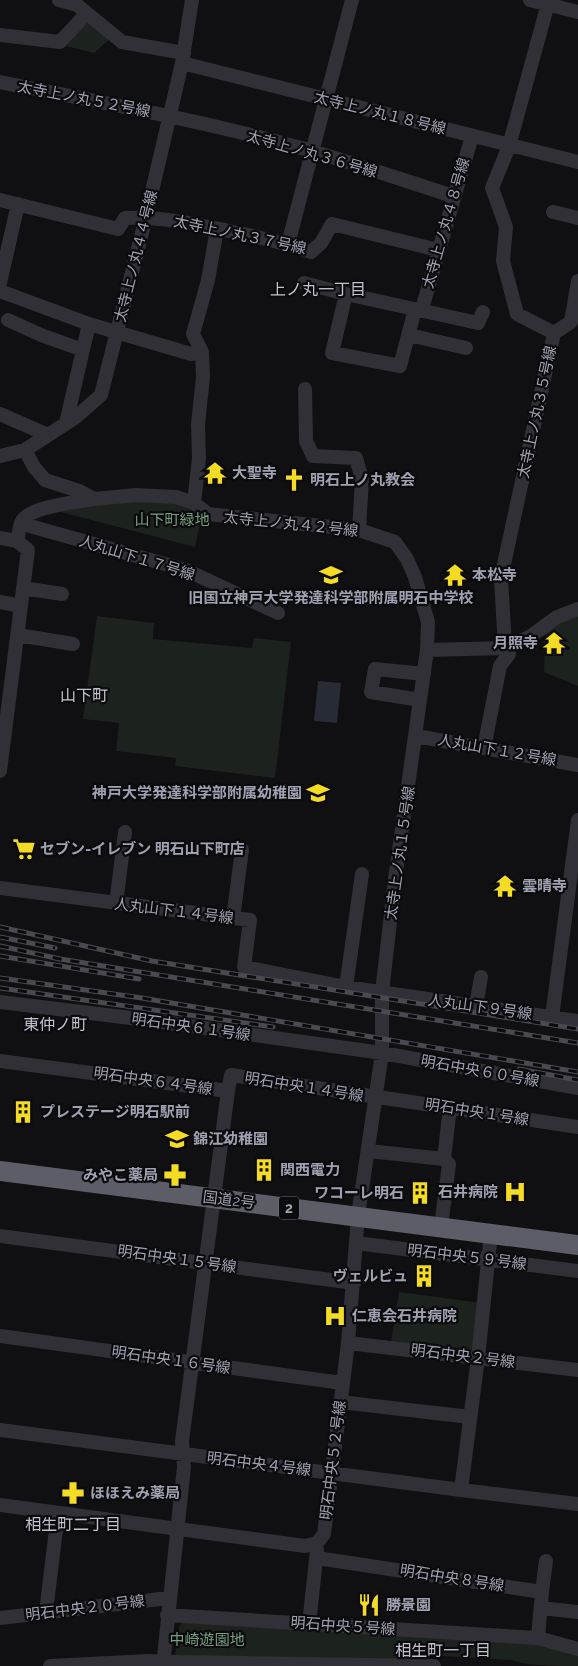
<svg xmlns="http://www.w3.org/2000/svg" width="578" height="1666" font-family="Raleway,'Noto Sans JP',sans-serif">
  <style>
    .green { fill: #1c231e }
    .water { fill: #262b34 }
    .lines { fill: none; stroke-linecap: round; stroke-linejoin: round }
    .minor { stroke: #313036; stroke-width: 14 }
    .highway { stroke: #5c5d67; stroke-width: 20 }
    .rail-casing { stroke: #494951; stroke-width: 5 }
    .rail { stroke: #0b0a0c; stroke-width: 3; stroke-dasharray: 9; stroke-linecap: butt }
    .minor-bridge { stroke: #313036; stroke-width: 14 }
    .labels { text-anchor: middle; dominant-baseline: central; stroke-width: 4.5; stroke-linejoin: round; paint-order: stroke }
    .shield { fill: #0b0a0c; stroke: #737480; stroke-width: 1 }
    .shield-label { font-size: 14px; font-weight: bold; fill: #a0a2b2 }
    .street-label { font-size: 15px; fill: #a0a2b2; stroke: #0b0a0c }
    .poi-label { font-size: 15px; font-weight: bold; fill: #a0a2b2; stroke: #0b0a0c; text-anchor: start }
    .park-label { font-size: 15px; fill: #769e81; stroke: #0b0a0c }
    .neighbourhood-label { font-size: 16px; fill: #c1c2ce; stroke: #0b0a0c }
  </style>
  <rect width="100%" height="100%" fill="#100f11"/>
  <path class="green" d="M88,21L110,39L94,53L66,46Z
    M174,500L202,515L195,547L57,511L87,503Z
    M578,615V686L544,672L545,634L562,619Z
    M97,616L154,623L153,639L252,648L254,638L291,642L275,778L175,766L176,758L116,751L119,723L83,719Z
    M399,1292L482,1303L472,1350L391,1342Z
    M183,1622L523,1640L578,1655V1666C560,1666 525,1666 512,1660L426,1655L423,1660L175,1657L179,1627Z"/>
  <path class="water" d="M318,681L341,683L337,723L314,721Z"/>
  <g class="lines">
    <path class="minor" d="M59,0L77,5L122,42L184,53
      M530,0L578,12
      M0,35L60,42L87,13
      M182,63L578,162
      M0,82C104,103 209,122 312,151C359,165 406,181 453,196
      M0,200L118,229L125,218C160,216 195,224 229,231C256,237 284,242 311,252L321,243L332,224L438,250
      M553,212L578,218
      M288,244L352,0
      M0,283L18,204
      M304,283L346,294L478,323L483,312
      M0,291L89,324L191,354L202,352
      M346,294L332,353L400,366L415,309
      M422,309L472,136
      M8,320L41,335L83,350
      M554,333L571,322L578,281
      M409,335L466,348
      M305,389L306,441L313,456L356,458L362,479L359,530
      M0,414L48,435
      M66,423L89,324
      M0,456L25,450L76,417L101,395L146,217L182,63L192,0
      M94,499L136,495L176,497L194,503L199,458L198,424L203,377L202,352L193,334L208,280L217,229
      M194,503L208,514L359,530L395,542L407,559L415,577L428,622L427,650
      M22,521L30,526L186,570L278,613
      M0,538L17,541
      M23,588L62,594
      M0,602L21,606
      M18,635L73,644
      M505,648L501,578L554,333L517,314L503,261L506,227L492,188L509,146L549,0
      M420,700L371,692L375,669L424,674
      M416,736L578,765
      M484,748L500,666L509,654
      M0,771L28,550L17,541C19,535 19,526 22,521C31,506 77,502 94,499L79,491L45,480L34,467L25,450
      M0,888L250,920L244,967L346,987L578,1021
      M116,904L125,832
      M233,918L242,850
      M346,987L362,874
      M0,1002L155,1021L382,1053L578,1088
      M476,1006L481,977
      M552,1017L578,820
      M0,1061L228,1091L182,1441L184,1467L163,1666
      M228,1091L231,1075L578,1127
      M369,1151L444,1159
      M441,1227L449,1164L444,1159L450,1107
      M0,1236L354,1283
      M356,1243L578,1271
      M0,1336L342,1383
      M348,1343L578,1370
      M340,1402L470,1417
      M0,1430L461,1490L578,1504
      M461,1490L478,1358L491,1233
      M0,1505L305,1546L317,1543L324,1534L348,1343L358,1216L382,1053V992L395,879L427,650L505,648L531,636L557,617L578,609
      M317,1558L542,1592L538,1638
      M542,1592L546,1561
      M541,1608L578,1612
      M46,1612L58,1513
      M167,1615L538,1638L578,1649
      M0,1618L169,1598
      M309,1624L317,1550
      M178,1662L434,1666
      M50,1666L148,1661"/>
    <path class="highway" d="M0,1171L578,1245"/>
    <defs>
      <path id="rail" d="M0,927L152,961L578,1029
        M0,937L55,948
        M0,946L60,959L578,1043
        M0,956L139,979
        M0,978L142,998L578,1072
        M0,988L273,1027
        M519,1069L578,1080"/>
    </defs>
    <use href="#rail" class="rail-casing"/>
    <use href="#rail" class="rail"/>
    <path class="minor-bridge" d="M148,1661L178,1662"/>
  </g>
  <defs>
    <symbol id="temple-bare" viewBox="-9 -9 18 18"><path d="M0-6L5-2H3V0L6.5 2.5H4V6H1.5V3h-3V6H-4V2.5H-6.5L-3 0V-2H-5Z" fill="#f4dc24" stroke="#0b0a0c" stroke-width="2.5" paint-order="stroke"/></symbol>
    <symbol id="church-bare" viewBox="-9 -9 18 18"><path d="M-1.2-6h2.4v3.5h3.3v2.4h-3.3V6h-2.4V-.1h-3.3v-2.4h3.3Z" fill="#f4dc24" stroke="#0b0a0c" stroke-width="2.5" paint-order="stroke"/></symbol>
    <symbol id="school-bare" viewBox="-9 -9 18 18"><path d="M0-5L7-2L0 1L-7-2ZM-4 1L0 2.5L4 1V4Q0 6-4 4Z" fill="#f4dc24" stroke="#0b0a0c" stroke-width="2.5" paint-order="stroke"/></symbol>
    <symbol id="supermarket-bare" viewBox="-9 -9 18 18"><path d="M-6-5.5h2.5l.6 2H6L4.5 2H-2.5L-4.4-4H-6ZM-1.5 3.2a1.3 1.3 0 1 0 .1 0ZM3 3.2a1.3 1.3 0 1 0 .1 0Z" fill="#f4dc24" stroke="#0b0a0c" stroke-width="2.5" paint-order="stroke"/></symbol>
    <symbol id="building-bare" viewBox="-9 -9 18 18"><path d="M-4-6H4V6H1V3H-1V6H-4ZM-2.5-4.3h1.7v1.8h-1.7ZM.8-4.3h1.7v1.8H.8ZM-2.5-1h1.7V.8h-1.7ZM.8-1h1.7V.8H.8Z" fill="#f4dc24" stroke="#0b0a0c" stroke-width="2.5" paint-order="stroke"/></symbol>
    <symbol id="pharmacy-bare" viewBox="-9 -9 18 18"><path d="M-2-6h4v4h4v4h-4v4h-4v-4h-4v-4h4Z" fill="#f4dc24" stroke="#0b0a0c" stroke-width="2.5" paint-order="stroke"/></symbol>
    <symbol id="hospital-bare" viewBox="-9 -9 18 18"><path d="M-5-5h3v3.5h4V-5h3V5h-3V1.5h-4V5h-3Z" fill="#f4dc24" stroke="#0b0a0c" stroke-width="2.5" paint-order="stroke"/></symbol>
    <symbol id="restaurant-bare" viewBox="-9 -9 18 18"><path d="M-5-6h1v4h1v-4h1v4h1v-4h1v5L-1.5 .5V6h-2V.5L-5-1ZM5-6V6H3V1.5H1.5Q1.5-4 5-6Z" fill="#f4dc24" stroke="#0b0a0c" stroke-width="2.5" paint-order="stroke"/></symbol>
  </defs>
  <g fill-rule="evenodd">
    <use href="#temple-bare" x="199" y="457" width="32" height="32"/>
    <use href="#church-bare" x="278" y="464" width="32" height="32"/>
    <use href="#school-bare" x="315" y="559" width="32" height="32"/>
    <use href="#temple-bare" x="439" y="559" width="32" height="32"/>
    <use href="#temple-bare" x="538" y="627" width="32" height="32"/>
    <use href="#school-bare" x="302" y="777" width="32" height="32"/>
    <use href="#supermarket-bare" x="8" y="833" width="32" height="32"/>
    <use href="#temple-bare" x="489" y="870" width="32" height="32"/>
    <use href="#building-bare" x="7" y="1096" width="32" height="32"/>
    <use href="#school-bare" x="161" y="1123" width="32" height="32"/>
    <use href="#building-bare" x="248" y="1154" width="32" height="32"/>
    <use href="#pharmacy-bare" x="159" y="1159" width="32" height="32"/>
    <use href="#hospital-bare" x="499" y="1176" width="32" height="32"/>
    <use href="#building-bare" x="404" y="1177" width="32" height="32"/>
    <use href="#building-bare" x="408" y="1260" width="32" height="32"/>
    <use href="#hospital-bare" x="319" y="1300" width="32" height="32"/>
    <use href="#pharmacy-bare" x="57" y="1477" width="32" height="32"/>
    <use href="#restaurant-bare" x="353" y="1589" width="32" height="32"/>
  </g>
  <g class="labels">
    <rect class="shield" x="279" y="1196.5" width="20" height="23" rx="4"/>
    <g class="shield-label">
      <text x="289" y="1208">2</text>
    </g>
    <g class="street-label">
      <text transform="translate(84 99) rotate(11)">太寺上ノ丸５２号線</text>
      <text transform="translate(380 113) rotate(14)">太寺上ノ丸１８号線</text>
      <text transform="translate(312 154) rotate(16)">太寺上ノ丸３６号線</text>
      <text transform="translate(446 223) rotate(-74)">太寺上ノ丸４８号線</text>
      <text transform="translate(240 235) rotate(12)">太寺上ノ丸３７号線</text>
      <text transform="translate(136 256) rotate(-76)">太寺上ノ丸４４号線</text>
      <text transform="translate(537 412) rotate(-78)">太寺上ノ丸３５号線</text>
      <text transform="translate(291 524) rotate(6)">太寺上ノ丸４２号線</text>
      <text transform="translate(137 558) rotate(17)">人丸山下１７号線</text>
      <text transform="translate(497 750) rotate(10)">人丸山下１２号線</text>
      <text transform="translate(400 853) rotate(-82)">太寺上ノ丸１５号線</text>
      <text transform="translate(174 911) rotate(7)">人丸山下１４号線</text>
      <text transform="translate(480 1007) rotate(8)">人丸山下９号線</text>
      <text transform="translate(191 1027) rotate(8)">明石中央６１号線</text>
      <text transform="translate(480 1071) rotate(10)">明石中央６０号線</text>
      <text transform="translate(153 1081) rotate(8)">明石中央６４号線</text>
      <text transform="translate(304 1087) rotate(9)">明石中央１４号線</text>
      <text transform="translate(477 1112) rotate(9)">明石中央１号線</text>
      <text transform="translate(229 1200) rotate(7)">国道2号</text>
      <text transform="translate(467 1257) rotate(7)">明石中央５９号線</text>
      <text transform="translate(177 1259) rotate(8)">明石中央１５号線</text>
      <text transform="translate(463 1356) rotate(7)">明石中央２号線</text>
      <text transform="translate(171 1360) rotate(8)">明石中央１６号線</text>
      <text transform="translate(333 1460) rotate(-83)">明石中央５２号線</text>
      <text transform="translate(259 1464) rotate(7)">明石中央４号線</text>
      <text transform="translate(452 1578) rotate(9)">明石中央８号線</text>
      <text transform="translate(85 1608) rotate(-7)">明石中央２０号線</text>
      <text transform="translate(343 1626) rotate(4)">明石中央５号線</text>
    </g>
    <g class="poi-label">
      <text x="232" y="473">大聖寺</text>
      <text x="310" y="480">明石上ノ丸教会</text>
      <text x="472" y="575">本松寺</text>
      <text x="331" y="598" text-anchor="middle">旧国立神戸大学発達科学部附属明石中学校</text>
      <text x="538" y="643" text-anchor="end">月照寺</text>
      <text x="302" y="793" text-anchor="end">神戸大学発達科学部附属幼稚園</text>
      <text x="40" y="849">セブン-イレブン 明石山下町店</text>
      <text x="522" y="886">雲晴寺</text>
      <text x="40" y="1112">プレステージ明石駅前</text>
      <text x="193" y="1139">錦江幼稚園</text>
      <text x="280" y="1170">関西電力</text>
      <text x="158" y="1175" text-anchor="end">みやこ薬局</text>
      <text x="498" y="1192" text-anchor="end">石井病院</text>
      <text x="404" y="1193" text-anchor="end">ワコーレ明石</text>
      <text x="408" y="1276" text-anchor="end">ヴェルビュ</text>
      <text x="352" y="1316">仁恵会石井病院</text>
      <text x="90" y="1493">ほほえみ薬局</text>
      <text x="386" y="1605">勝景園</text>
    </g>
    <g class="park-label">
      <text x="172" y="520">山下町緑地</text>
      <text x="207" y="1640">中崎遊園地</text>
    </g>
    <g class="neighbourhood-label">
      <text x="318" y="289">上ノ丸一丁目</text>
      <text x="84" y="695">山下町</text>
      <text x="55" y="1024">東仲ノ町</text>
      <text x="73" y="1524">相生町二丁目</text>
      <text x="443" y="1650">相生町一丁目</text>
    </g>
  </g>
</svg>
